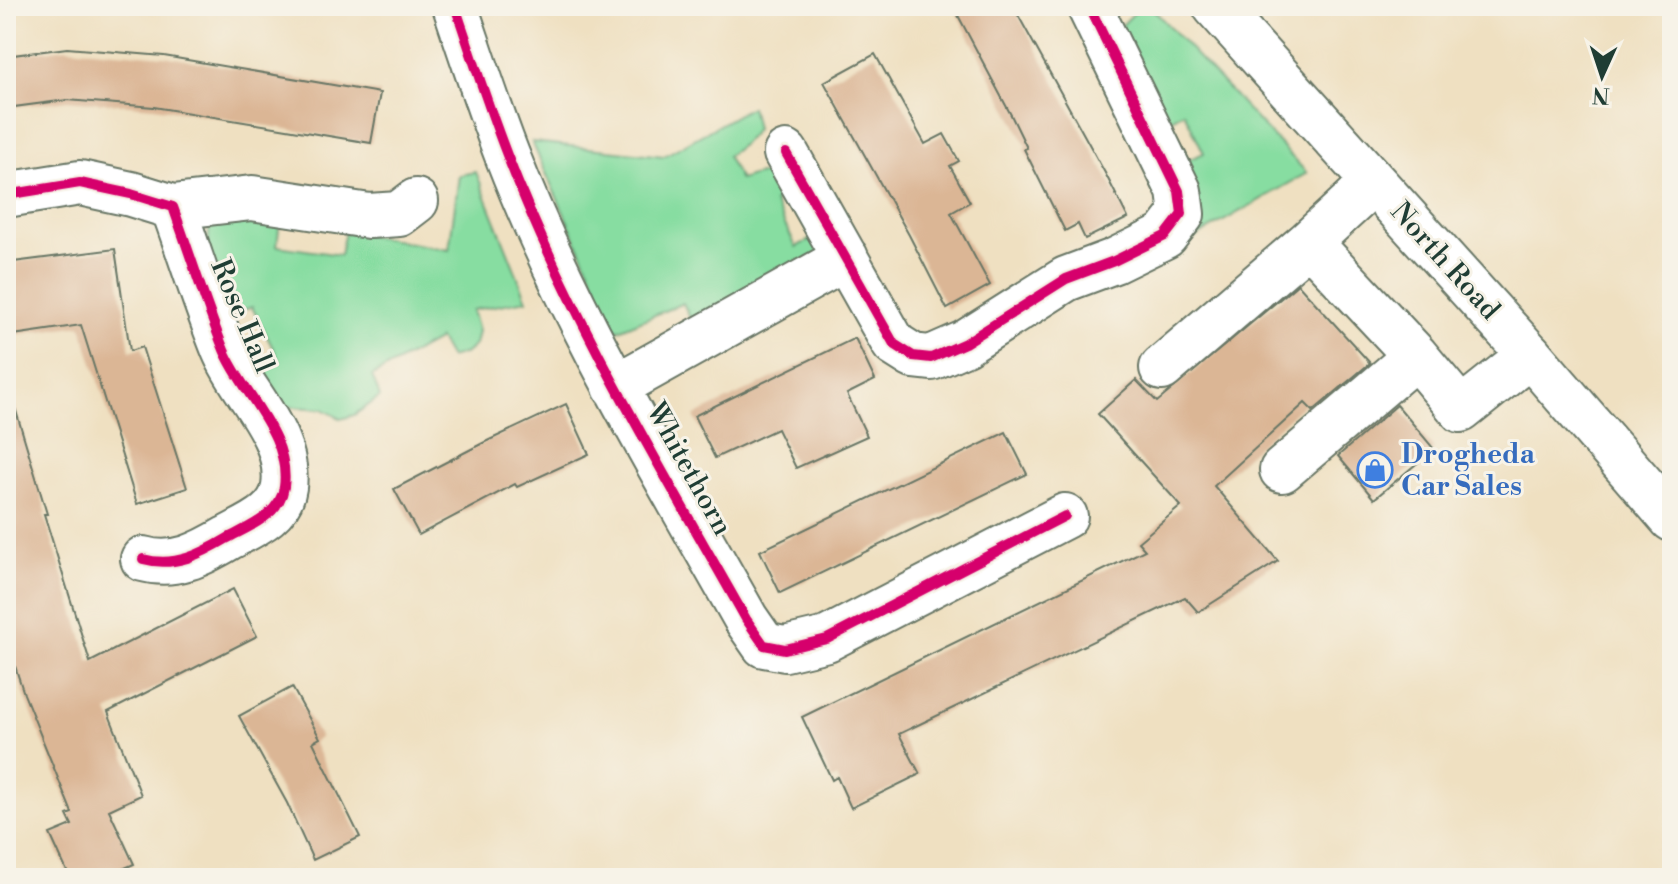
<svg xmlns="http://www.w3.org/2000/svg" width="1678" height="884" font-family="'Libre Bodoni',serif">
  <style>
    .green { fill: #87dda1; stroke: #538d6a; stroke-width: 2 }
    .building { fill: #dbb695 }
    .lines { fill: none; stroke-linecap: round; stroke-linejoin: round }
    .minor-casing { stroke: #687665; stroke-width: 48 }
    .major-casing { stroke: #687665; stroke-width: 48 }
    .minor { stroke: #fff; stroke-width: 44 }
    .major { stroke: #fff; stroke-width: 44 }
    .cycleway-casing { stroke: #f7f3e8; stroke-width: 15 }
    .cycleway { stroke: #d6006c; stroke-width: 10 }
    .labels { text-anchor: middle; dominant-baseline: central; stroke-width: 6; stroke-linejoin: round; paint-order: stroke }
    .street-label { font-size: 28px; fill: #1f3d34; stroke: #f7f3e8 }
    .shop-label { font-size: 28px; font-weight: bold; fill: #366cbe; stroke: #f7f3e8; text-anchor: start }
  </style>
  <rect width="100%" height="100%" fill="#f7f3e8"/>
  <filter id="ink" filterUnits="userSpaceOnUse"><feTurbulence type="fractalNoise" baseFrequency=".0125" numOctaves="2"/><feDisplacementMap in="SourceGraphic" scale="16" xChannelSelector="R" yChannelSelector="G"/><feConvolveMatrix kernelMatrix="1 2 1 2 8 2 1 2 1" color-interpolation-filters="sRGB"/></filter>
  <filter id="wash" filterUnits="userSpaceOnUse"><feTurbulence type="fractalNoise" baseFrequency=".006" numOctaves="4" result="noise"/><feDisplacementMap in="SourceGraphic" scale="32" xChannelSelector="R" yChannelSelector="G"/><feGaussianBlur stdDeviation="1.8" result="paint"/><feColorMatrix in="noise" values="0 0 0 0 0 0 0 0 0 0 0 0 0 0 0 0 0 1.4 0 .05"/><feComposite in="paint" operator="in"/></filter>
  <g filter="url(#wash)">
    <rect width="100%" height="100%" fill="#efe0c1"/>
    <path class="green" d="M1141,6H1150L1307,173L1192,239L1197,204L1183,162L1204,153L1184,112L1161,125L1118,29Z
      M751,107L756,129L743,144L727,156L740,180C766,170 774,170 794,189L774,202L796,247L817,236L820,252L693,324L683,303L617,331L532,142L664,156Z
      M476,172L527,300L472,310L478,331L475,345L466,353L450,358L439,339L372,376L380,397L354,415L341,419L323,409L279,406L258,376L280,362L252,307L229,315L208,253L209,230L218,220H280L277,246L340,255L345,231L449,250L459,175Z"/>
    <g id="blocks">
      <path class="building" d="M953,6H1013L1105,173L1128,218L1085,239L1078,224L1065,231L1024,149L1027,148L1011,115Z
        M67,48L164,56L380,93L371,143L154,107L67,100L6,108V56Z
        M875,54L925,144L944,134L959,161L950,166L970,202L951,213L990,285L947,309L909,235L824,82Z
        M115,249L130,351L142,347L187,488L137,504L81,325L6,336V263Z
        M1298,284L1370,363L1313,411L1305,403L1214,486L1278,561L1198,612L1185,597L899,734L920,774L851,808L837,777L832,780L802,717L1145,550L1138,542L1181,506L1098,414L1136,380L1157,402Z
        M855,338L875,380L847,394L867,436L796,468L777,429L715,458L694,416Z
        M13,401L47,514H44L90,662L233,589L257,636L108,712L141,795L109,810L134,864L102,878H70L50,834L72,825L67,815L72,813L24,694L6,638V402Z
        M566,404L589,454L517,487L515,484L419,535L394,489L483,443Z
        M1397,405L1434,449L1374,499L1338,456Z
        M1006,432L1027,474L780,593L760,551Z
        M292,687L320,738L313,742L360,837L313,860L287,803L239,716Z"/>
    </g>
  </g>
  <g filter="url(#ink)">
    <use href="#blocks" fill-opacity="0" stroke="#687665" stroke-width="2"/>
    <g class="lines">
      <defs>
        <path id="minor" d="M455,6C472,56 488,106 507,155C570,318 661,468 746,619L764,645L785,649L827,639L1065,516
          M786,153L894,344L913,356L931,358L965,343L1066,279L1114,261L1165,236L1182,214L1179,191L1089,6
          M6,195L80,183L131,194L173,207C190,254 205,303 224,350C243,395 291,435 284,487C280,515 250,526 228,538C201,554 175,568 143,559
          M173,207L252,198L369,216L399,214L416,201
          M1309,242L1416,356L1461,410L1530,355
          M1162,368L1309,242L1373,183
          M615,387L846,258
          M1282,470L1416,356"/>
        <path id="major" d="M1215,6L1530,355L1672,519"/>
      </defs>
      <use href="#minor" class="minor-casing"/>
      <use href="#major" class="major-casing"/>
      <use href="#minor" class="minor"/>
      <use href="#major" class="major"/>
      <defs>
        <path id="cycleway" d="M455,6C472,56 488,106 507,155C570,318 661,468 746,619L764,645L785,649L827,639L1065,516
          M786,153L894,344L913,356L931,358L965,343L1066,279L1114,261L1165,236L1182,214L1179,191L1089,6
          M6,195L80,183L131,194L173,207C190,254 205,303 224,350C243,395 291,435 284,487C280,515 250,526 228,538C201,554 175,568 143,559"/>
      </defs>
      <use href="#cycleway" class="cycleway-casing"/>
      <use href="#cycleway" class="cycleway"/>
    </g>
  </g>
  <defs>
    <symbol id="shop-ring" viewBox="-11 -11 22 22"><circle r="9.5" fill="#f7f3e8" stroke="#3f7fe0" stroke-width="1.5"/><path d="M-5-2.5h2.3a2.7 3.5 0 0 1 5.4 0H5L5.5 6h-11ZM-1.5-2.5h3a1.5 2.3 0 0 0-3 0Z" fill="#3f7fe0"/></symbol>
  </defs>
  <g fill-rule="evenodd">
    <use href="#shop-ring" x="1355" y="450" width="40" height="40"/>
  </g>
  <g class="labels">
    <g class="street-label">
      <text transform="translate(1445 261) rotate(48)">North Road</text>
      <text transform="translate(242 316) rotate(67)">Rose Hall</text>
      <text transform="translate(689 469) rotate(61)">Whitethorn</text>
    </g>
    <g class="shop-label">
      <text x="1401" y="454">Drogheda<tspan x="1401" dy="32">Car Sales</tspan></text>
    </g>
  </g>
  <rect width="1678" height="884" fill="none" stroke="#f7f3e8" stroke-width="32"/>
  <g transform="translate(1602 76) rotate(183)" stroke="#f7f3e8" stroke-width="6" paint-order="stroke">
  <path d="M0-6L14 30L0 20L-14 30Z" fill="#1f3d34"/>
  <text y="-12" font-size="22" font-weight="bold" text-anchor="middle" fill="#1f3d34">N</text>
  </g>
</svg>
